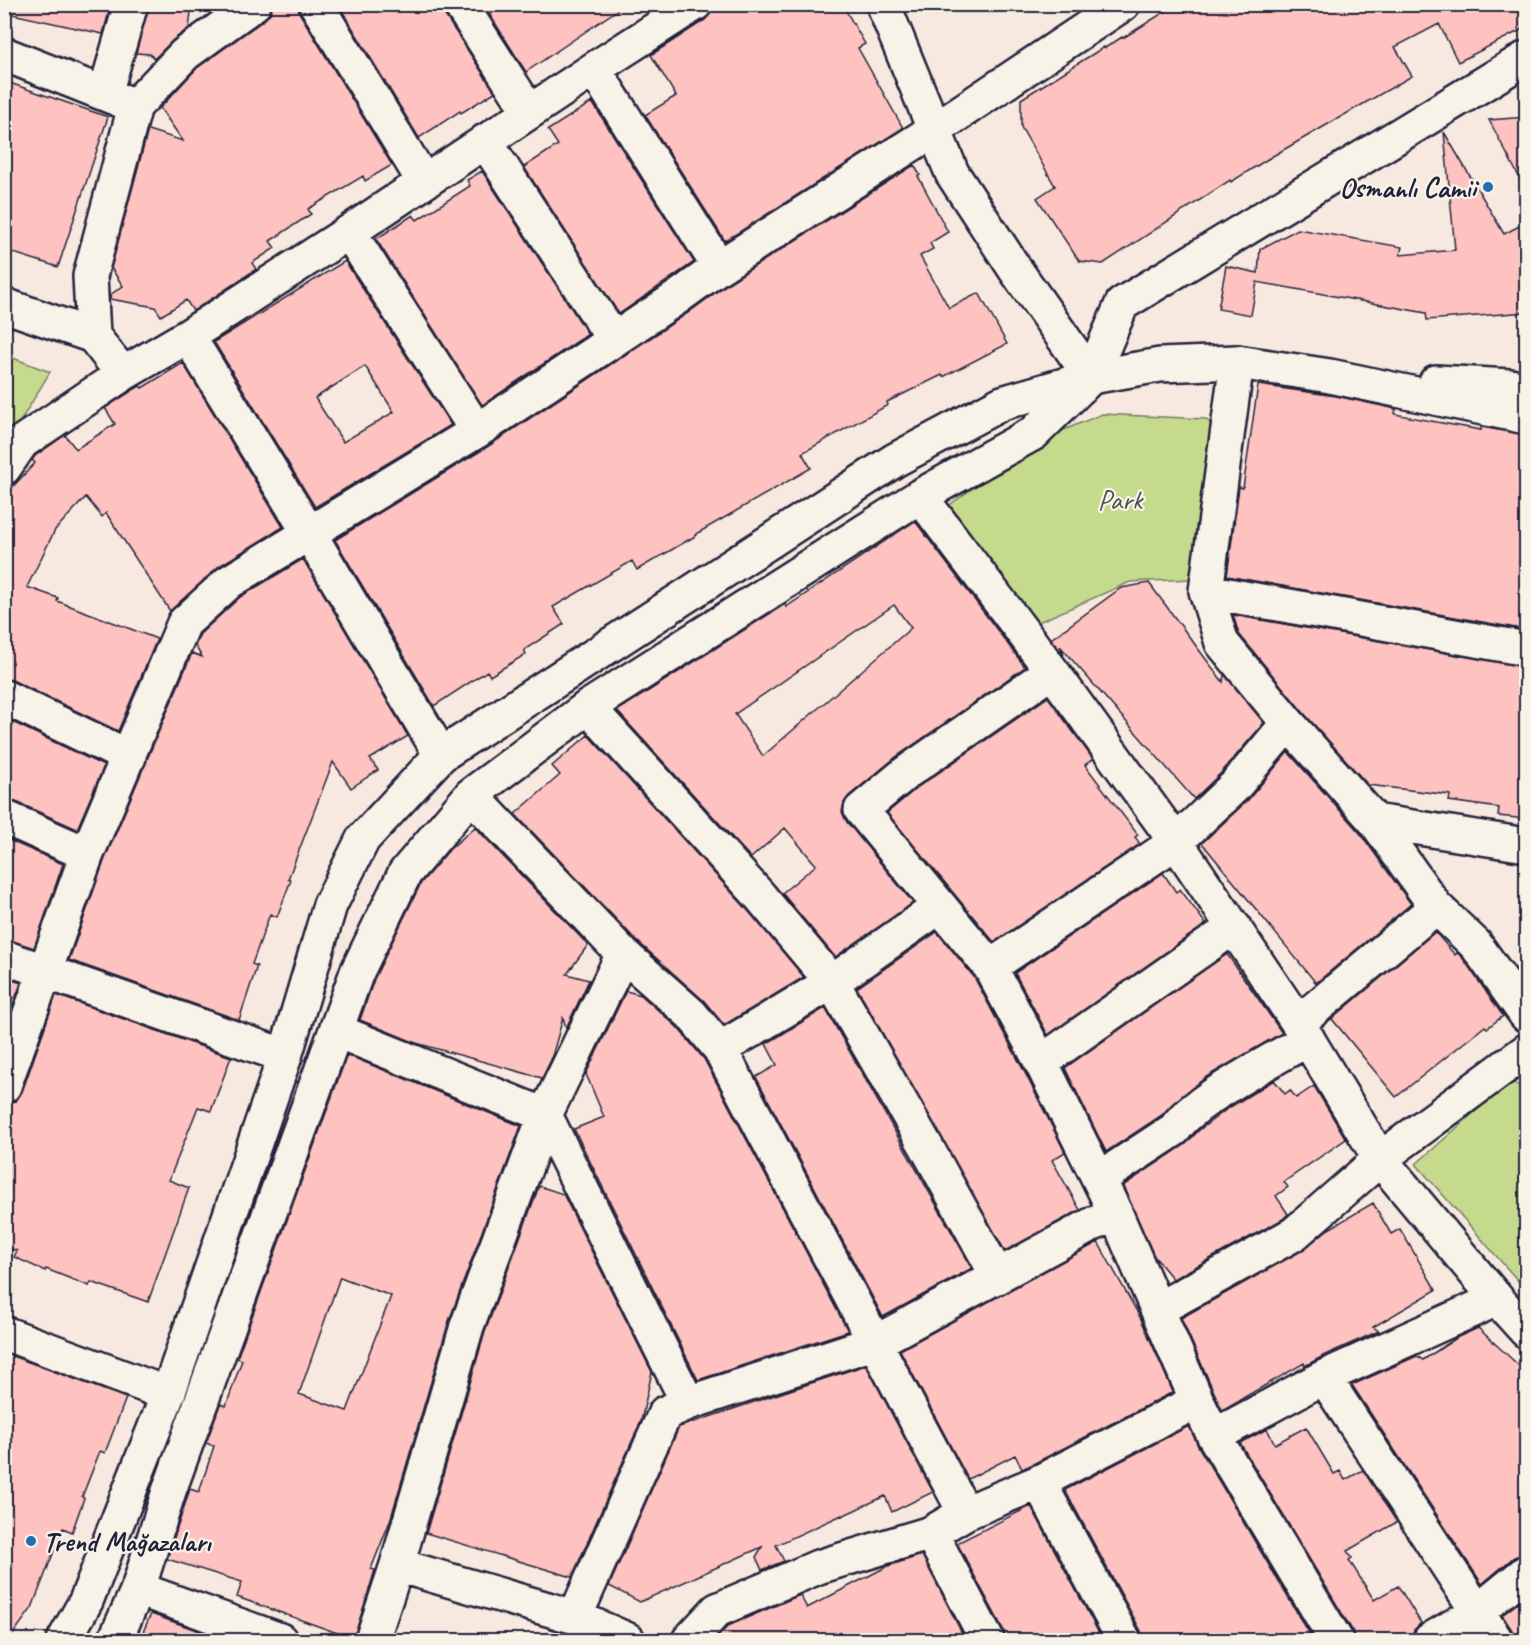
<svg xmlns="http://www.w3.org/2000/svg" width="1531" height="1645" font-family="Caveat,sans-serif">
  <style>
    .green { fill: #c6da8e; stroke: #747e64; stroke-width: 1.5 }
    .building { fill: #fec2c0; stroke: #22223b; stroke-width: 1.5; fill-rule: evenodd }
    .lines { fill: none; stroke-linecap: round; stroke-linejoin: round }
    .minor-casing { stroke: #22223b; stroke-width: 38 }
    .tertiary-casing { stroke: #22223b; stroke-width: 38 }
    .secondary-casing { stroke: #22223b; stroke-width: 38 }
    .minor { stroke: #f7f3e8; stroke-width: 33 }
    .tertiary { stroke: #f7f3e8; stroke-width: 33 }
    .secondary { stroke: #f7f3e8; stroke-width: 33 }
    .poi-dot { fill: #1f6fb2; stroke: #f7f3e8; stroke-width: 2 }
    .labels { text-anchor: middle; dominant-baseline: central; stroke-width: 4.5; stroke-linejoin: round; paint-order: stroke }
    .poi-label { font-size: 28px; font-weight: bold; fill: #22223b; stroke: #f7f3e8; text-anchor: end }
    .park-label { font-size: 28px; fill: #4b5050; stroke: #f7f3e8 }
  </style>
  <rect width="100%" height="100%" fill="#f8e9e0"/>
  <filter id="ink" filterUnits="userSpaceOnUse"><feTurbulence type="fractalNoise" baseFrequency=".0167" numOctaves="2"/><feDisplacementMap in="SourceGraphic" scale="12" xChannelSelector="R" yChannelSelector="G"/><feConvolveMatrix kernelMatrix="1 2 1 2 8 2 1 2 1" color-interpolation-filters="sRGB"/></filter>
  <g filter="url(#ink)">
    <path class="green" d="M5,355L50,372L5,447Z
      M1102,414L1205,419L1219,429L1192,579L1130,582L1027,627L943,510L1033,443Z
      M1511,1080L1526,1092V1290L1416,1164Z"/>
    <path class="building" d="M13,4H111L103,34L12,14Z
      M149,4H166V9L191,12L189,28L172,41L154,59L150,54L136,53Z
      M272,4H297L300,14L392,165L365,181L363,176L308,209L311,214L270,241L275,248L252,263L256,269L193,311L186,300L161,316L155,307L110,299V295L123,286L111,268L148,130L183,141L160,108L197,68L265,19L271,12Z
      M338,4H441L444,14L495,92L461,113L460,111L419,138Z
      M483,4H626L526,72Z
      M714,4H842L865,44L858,48L903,128L725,241L645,115L676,96L651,55L705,20L711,13Z
      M1177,4H1527V27L1458,62L1439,24L1395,47L1412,76L1271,157L1231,182L1230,180L1103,264L1079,261L1037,198L1055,186L1021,127V99L1104,47L1105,48L1122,37L1123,38Z
      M4,81L108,117L58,267L4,250Z
      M592,102L694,262L619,314L524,167L558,145L548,130Z
      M1527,117V192L1489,120Z
      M1444,132L1504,234L1527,222V312L1427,320L1426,313L1257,282L1251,315L1218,309L1226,266L1258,273L1260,249L1298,229L1402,247L1400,255L1455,250Z
      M914,165L920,175L918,176L948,232L930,243L933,249L920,256L949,308L979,293L1007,344L943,377L942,375L887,402L888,405L802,453L811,468L696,534L697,535L637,570L632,561L553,607L564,624L524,650L526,654L490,676L487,671L434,706L335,540L487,447L688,313L730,282Z
      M482,171L588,334L482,405L376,239L413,215L417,220L470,186L467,180Z
      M345,261L451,425L315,507L214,342ZM365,366L394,412L343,442L315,398Z
      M183,363L283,527L219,566L170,611L106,513L102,517L86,497L55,530L27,587L58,598L57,601L157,639L118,731L12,680L4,679V496L35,463L32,460L35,456L65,435L76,449L115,424L105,408L133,390L140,386L142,388Z
      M1258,385L1336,396L1396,409L1395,414L1420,419L1481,430V427L1527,435V630L1227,576L1239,487L1243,488Z
      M915,521L1025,667L896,757L849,796L844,803L842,812L847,822L913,903L835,957L782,893L816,865L785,828L751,858L617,711L785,604L786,607ZM894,605L911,628L763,756L735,714Z
      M303,559L408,736L370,759L378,770L351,788L333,762L288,879L291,880L277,917L270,914L252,964L257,966L239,1020L69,960L104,861L192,653L202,657L195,646L200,634L240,597Z
      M1149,583L1223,682L1224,674L1264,723L1221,773L1194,799L1060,646L1064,655L1051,639L1121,588Z
      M1233,615L1527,667V819L1498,816L1499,808L1449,801L1450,795L1368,785L1302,711L1239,634Z
      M1048,697L1093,759L1085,765L1138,835L1135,837L1140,844L994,942L887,813L918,787Z
      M4,718L104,766L77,829L12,800L4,799Z
      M588,735L745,907L804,977L724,1025L703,1000L636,940L515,814L560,775L552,766Z
      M1288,752L1360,833L1411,904L1316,983L1202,843L1248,800Z
      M475,827L588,945L567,974L589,980L566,1028L563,1018L551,1060L542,1078L416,1043L360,1020L374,979L421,883L450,849Z
      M4,838L63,864L34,948L4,939Z
      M1163,873L1176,892L1180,889L1206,924L1048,1035L1015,973Z
      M937,932L974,977L1024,1071L1065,1152L1052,1160L1080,1210L1005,1251L857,988Z
      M1435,932L1455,955L1457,953L1462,957L1503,1016L1487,1028L1485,1026L1396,1097L1332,1019Z
      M1227,954L1282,1033L1206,1077L1172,1104L1162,1115L1106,1152L1065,1068Z
      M4,977L21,983L4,1029Z
      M626,991L641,995L677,1027L704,1059L848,1331L698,1380L574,1129L604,1117L586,1074Z
      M56,995L231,1057L211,1111L198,1107L169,1180L189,1188L148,1302L91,1282L89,1286L46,1269L45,1271L14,1257L17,1251L4,1246V1104L16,1101L22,1092Z
      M825,1008L972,1268L883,1317L756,1077L777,1065L766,1044Z
      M347,1055L521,1126L449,1321L390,1521L371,1569L375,1570L354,1639L237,1597L242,1582L167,1559L190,1489L199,1492L214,1446L206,1443L220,1404L226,1406L242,1360L237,1358ZM340,1277L391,1296L347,1411L299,1394Z
      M1274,1080L1285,1094L1290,1090L1296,1098L1314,1086L1346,1139L1284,1182L1288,1187L1276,1196L1288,1214L1283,1219L1173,1279L1154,1256L1123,1186L1186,1144L1198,1131L1227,1109Z
      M539,1186L563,1194L652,1372L641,1421L572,1577L426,1533L485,1332Z
      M1373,1203L1391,1234L1400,1229L1436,1290L1373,1327L1379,1331L1325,1355L1305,1366L1304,1363L1222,1410L1181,1318L1303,1250L1327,1230Z
      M1098,1242L1141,1319L1173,1392L1031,1465L1022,1469L1015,1455L968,1479L900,1350Z
      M1478,1328L1527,1373V1554L1514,1557L1482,1584L1352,1385L1417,1356L1423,1360L1458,1337Z
      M4,1353L126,1398L105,1453L100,1451L82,1497L84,1498L72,1532L63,1528L32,1608L8,1641H4Z
      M866,1365L933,1492L892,1512L885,1496L842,1516V1515L776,1545L784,1561L762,1570L756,1557L762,1547L640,1602L609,1586L679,1427Z
      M1189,1426L1198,1446L1314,1641H1143L1141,1631L1065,1490Z
      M1306,1427L1334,1474L1340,1471L1345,1480L1363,1470L1397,1522L1347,1551L1352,1558L1349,1560L1374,1600L1398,1586L1421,1623L1414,1630L1411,1641H1355L1352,1630L1240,1443L1267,1429L1275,1444Z
      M1031,1506L1103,1641H1006L1004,1631L957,1543Z
      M922,1555L966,1641H714L728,1626L800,1595L807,1608L888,1566Z
      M1527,1596V1641H1514L1512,1630L1502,1615Z
      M151,1614L205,1633L221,1641H139Z"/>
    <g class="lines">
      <defs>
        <path id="minor" d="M316,4L424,182
          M460,4L529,111
          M4,54L135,106
          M594,69L719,267
          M105,94L131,4
          M485,141L614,340
          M349,232L477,431
          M4,305L93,336
          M188,336L309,533L441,755
          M1237,362L1206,591L1222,643L1288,723L1375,821L1436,907L1476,945L1526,1015
          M123,374L93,336L90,276L135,106L185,54L254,4
          M1091,377L1122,304L1526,58
          M4,468L22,442L123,374L188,336L349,232L594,69L695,4
          M920,496L1052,671L1176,842L1298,1023L1380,1159L1497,1299L1526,1331
          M1206,591L1526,649
          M1052,671L907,772L861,810L990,967L1041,1062L1115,1212L1197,1401L1214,1436L1336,1640
          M4,697L129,757
          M588,707L759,895L832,982L926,1146L998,1277
          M471,795L623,954L691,1014L720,1049L965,1513
          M4,817L87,854
          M1375,821L1526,845
          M4,957L285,1056
          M990,967L1176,842L1235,786L1288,723
          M1298,1023L1436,907
          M337,1031L545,1115L688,1403
          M720,1049L832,982L939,907
          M1041,1062L1234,927
          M4,1086L87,854L184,623L229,582L477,431L678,297L719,267L934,130L1123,4
          M1099,1179L1175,1129C1192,1101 1277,1058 1308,1039
          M1158,1309L1294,1234L1380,1159L1526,1051
          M4,1333L168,1394
          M1324,1377L1496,1640
          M1214,1436L1324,1377L1497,1299
          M1039,1482L1124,1640
          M931,1533L987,1640
          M397,1565L575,1617L628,1640
          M138,1589L280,1640
          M575,1617L665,1413L688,1403L876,1342L1115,1212
          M372,1640L397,1565L467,1326L545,1115L623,954
          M689,1640L717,1610L818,1567L931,1533L965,1513L1039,1482L1197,1401
          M1430,1640L1477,1612L1526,1572"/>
        <path id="tertiary" d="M883,4L952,173L1015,269L1091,377"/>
        <path id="secondary" d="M1436,382L1510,386L1526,389
          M64,1640L86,1601L168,1394L285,1056L330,905L363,839L441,755L895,460L1002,403L1091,377L1160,365L1237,362L1330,376L1526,417
          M115,1640L138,1589L169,1491L357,972L405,873L471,795L588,707L920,496L1034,433L1087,381"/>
      </defs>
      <use href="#minor" class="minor-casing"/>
      <use href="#tertiary" class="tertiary-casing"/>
      <use href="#secondary" class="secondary-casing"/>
      <use href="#minor" class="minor"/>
      <use href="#tertiary" class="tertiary"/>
      <use href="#secondary" class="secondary"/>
    </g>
  </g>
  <g class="poi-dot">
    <circle cx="1488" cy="187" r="6"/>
    <circle cx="31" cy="1541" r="6"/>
  </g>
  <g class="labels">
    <g class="poi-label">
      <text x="1476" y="187">Osmanlı Camii</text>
      <text x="43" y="1541" text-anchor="start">Trend Mağazaları</text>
    </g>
    <g class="park-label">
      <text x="1120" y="499">Park</text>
    </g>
  </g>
  <rect width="1531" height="1645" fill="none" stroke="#f7f3e8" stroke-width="24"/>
  <rect x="12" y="12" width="1507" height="1621" fill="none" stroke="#22223b" stroke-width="2" filter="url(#ink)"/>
</svg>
